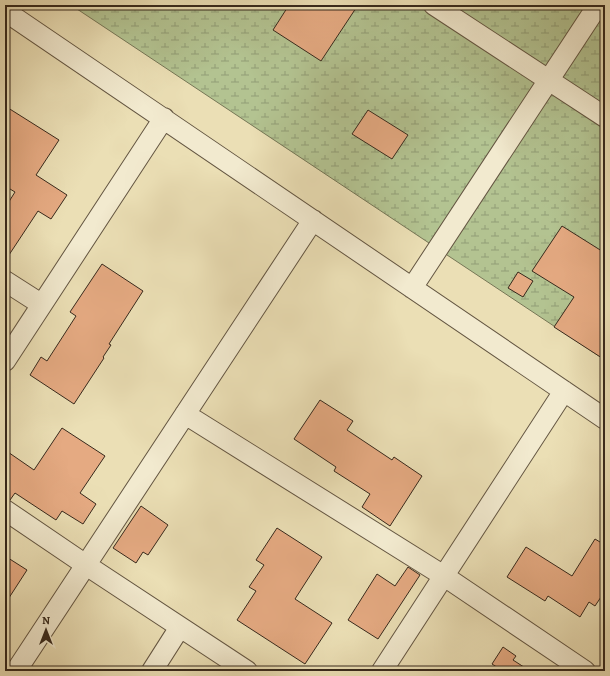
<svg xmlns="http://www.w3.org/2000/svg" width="610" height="676" font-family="Alegreya,serif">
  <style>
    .wetland { fill: url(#wetland-marsh); stroke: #757656 }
    .building { fill: #e5aa82; stroke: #37291c }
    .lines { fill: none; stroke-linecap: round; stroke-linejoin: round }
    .minor-casing { stroke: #645642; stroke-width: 22 }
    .minor { stroke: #f2eacf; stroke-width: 20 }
  </style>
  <defs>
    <pattern id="wetland-marsh" width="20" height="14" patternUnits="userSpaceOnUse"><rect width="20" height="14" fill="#b3c391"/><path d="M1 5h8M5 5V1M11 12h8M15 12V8" fill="none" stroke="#929e76"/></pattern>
  </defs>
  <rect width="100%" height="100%" fill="#ebdfb5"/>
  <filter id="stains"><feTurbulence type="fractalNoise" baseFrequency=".005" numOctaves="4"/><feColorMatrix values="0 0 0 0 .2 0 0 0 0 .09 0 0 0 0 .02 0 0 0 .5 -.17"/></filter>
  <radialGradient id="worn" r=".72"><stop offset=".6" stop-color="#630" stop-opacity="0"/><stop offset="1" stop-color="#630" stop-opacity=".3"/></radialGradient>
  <path class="wetland" d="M71,5H605V360Z"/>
  <path class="building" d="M289,5H358L321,61L273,30Z
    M5,106L59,140L36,175L67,195L51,219L38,211L5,261V208L15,192L5,186Z
    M368,110L408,135L392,159L352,134Z
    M562,226L605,253V360L554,327L574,297L532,271Z
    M102,264L143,291L109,344L111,345L103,357L104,358L74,404L30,375L41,357L47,361L76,316L70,312Z
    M518,272L533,281L523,297L508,288Z
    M320,400L353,421L347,430L392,460L394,457L422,476L390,526L362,507L370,494L334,471L336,467L294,439Z
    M62,428L105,456L80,493L96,504L83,524L62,511L56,520L15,493L10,500L5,499V450L34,470Z
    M141,506L168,525L148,555L143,552L136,563L113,548Z
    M277,528L322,557L295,599L332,623L305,664L237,620L256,591L249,587L264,565L256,560Z
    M595,539L605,545V591L595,606L589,602L580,617L548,596L545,601L507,577L526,547L572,576Z
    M5,556L27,570L5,604Z
    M408,567L420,575L378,639L348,620L377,574L395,586Z
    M503,647L516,656L513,660L530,671H503L492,664Z"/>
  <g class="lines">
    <defs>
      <path id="minor" d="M434,5L605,117
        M5,11L605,419
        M5,281L41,304
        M412,288L598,5
        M5,361L164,118
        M185,414L444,576L585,671
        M5,510L86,565L247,671
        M16,671L313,220
        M152,671L180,627
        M382,671L564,391"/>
    </defs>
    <use href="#minor" class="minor-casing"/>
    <use href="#minor" class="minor"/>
  </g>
  <rect width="610" height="676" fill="none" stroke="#ebdfb5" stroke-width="20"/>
  <rect x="6" y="6" width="598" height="664" fill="none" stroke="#37291c" stroke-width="2"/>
  <rect x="10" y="10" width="590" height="656" fill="none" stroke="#37291c"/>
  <g transform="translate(46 630)" stroke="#f2eacf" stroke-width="3" paint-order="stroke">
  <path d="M0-3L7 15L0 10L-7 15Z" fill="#37291c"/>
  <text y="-6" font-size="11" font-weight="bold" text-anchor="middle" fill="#37291c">N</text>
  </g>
  <rect width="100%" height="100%" filter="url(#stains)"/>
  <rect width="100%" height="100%" fill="url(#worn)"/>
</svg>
